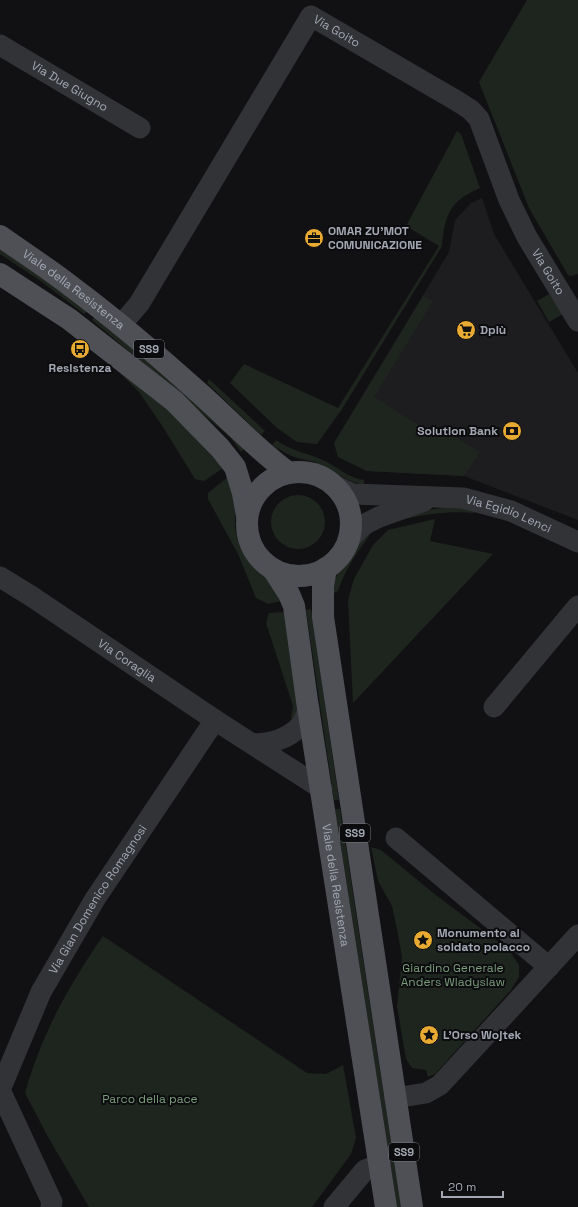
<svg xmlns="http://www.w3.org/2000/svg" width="578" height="1207" font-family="'Space Grotesk',sans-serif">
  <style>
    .built { fill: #1d1d20 }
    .green { fill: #1e251e }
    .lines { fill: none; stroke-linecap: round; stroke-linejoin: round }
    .minor { stroke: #323337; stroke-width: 21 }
    .primary { stroke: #4e5056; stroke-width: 22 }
    .labels { text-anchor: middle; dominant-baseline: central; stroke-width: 4; stroke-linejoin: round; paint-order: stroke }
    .shield { fill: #0c0c0e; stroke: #767982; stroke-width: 1 }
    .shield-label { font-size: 11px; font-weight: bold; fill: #a3a8b3 }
    .street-label { font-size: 12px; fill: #a3a8b3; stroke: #0c0c0e }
    .poi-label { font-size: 12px; font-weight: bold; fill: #a3a8b3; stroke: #0c0c0e; text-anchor: start }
    .park-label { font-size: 12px; fill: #7b9d7c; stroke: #0c0c0e }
  </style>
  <rect width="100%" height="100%" fill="#111113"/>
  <path class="built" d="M482,198L494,234L578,373V520L464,476L367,471L338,457L334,443L449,252L455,220L471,203Z"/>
  <path class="green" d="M527,0H578V274L571,276L568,275L529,208L479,82Z
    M457,131L461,134L480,188C450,201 445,214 442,246L342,409L317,444L297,442L277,428L230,383L244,364L338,408L439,246L406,226Z
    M0,247L88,311L84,314L42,282L0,254Z
    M549,294L563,314L549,322L537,301Z
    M423,296L433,301L374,397L434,435L446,432L480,452L464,476L367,471L338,457L334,443Z
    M95,316L193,399L245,448L241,452L231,438L92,320Z
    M117,370L183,422L223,468L204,481L195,479L163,427L139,392Z
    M209,379L265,431L261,435L207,383Z
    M276,440C292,452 310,453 327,462C340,469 349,478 364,480V485C347,482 336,473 321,465C314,461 305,460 297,458C288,455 280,450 272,445Z
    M228,477L235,503V527L237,538L241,549L249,562L271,582L282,601L268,604L256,598L238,554L208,499V493Z
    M271 522a27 27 0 1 1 54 0a27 27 0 1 1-54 0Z
    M454,506L475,509L474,513C443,510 419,516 389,522L409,513Z
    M435,519L430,541L493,554L353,703L348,600L354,579L373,545L388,530Z
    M375,528C360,548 346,567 338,591L332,594L334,581L343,563L354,545Z
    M311,609L339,800H334L306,610Z
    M285,612L298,711L292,720L291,717L293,706L266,623L269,613Z
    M335,809H340L401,1207H397Z
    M371,847L381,850L437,896L508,949L519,965V977L511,990L435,1074L428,1077L426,1070L412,1068L406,1059L397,1006L402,957L398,934L392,906L378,881Z
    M103,936L307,1073L326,1074L343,1065L356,1138L351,1154L312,1207H89L48,1137L25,1093C42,1033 68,987 103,936Z"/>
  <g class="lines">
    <g class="minor">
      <path id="s1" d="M0,45L140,128"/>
      <path id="s2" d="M121,325L139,304L311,16L457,101L471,110L479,119L509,200L527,237L578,321"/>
      <path id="s3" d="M335,486L353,494L463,498L511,511L578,542"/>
      <path d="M348,541L363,525L379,517L424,501"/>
      <path id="s4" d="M0,577L31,596L215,720L322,789"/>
      <path d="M494,707L578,606"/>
      <path d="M253,744C271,743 287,740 300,726C304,722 306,714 309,708"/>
      <path d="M396,838L549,967"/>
      <path id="s5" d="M0,1090L41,992L95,899L215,720"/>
      <path d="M0,1090L52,1202L51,1207"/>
      <path d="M395,1098L426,1093L440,1085L578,935"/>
      <path d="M334,1207L365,1170L380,1164"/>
    </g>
    <g class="primary">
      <path id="s6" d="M0,236C24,253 49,269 72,287C115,319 156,354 196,390C228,418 255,448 289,473"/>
      <path d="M0,274L69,319L174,401L220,448L235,467L243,493L247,516"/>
      <circle cx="299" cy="524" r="52"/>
      <path d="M326,568L323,586V617L412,1207"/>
      <path id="s7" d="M273,569L289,594L294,606L307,701L386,1207"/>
    </g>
  </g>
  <defs>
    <symbol id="office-disc" viewBox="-11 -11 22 22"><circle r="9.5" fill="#e9aa32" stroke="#0c0c0e"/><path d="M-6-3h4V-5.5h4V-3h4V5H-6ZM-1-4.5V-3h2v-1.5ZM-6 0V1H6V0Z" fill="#111"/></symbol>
    <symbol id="supermarket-disc" viewBox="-11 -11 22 22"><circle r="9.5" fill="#e9aa32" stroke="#0c0c0e"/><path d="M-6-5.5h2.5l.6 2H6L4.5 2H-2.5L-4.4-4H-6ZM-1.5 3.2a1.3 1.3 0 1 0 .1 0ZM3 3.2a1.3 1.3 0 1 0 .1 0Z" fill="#111"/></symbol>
    <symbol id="bus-disc" viewBox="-11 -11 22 22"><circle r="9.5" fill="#e9aa32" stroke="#0c0c0e"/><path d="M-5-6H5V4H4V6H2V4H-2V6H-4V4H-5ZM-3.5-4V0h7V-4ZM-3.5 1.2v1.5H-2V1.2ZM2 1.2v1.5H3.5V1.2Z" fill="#111"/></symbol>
    <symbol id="bank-disc" viewBox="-11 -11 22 22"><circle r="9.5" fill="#e9aa32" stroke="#0c0c0e"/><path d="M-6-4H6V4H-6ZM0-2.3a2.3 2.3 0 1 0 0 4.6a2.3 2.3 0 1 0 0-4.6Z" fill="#111"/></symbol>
    <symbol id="sight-disc" viewBox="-11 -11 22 22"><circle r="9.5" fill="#e9aa32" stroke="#0c0c0e"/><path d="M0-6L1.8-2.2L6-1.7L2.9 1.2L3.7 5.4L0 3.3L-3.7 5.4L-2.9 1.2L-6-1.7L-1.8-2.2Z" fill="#111"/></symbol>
  </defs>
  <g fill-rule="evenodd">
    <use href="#office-disc" x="303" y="227" width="22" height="22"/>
    <use href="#supermarket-disc" x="455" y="319" width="22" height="22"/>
    <use href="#bus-disc" x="69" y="338" width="22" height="22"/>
    <use href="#bank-disc" x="501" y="420" width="22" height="22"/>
    <use href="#sight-disc" x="412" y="929" width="22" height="22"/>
    <use href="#sight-disc" x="418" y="1024" width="22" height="22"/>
  </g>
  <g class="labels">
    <g class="shield">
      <rect x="134" y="340" width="30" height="18" rx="3"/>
      <rect x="340" y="824" width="30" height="18" rx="3"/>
      <rect x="389" y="1143" width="30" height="18" rx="3"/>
    </g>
    <g class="shield-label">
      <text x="149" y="349">SS9</text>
      <text x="355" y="833">SS9</text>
      <text x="404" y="1152">SS9</text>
    </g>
    <g class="street-label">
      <text stroke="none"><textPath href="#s2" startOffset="393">Via Goito</textPath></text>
      <text stroke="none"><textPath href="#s1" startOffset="81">Via Due Giugno</textPath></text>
      <text stroke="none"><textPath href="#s2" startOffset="729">Via Goito</textPath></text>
      <text stroke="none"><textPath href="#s6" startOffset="91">Viale della Resistenza</textPath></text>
      <text stroke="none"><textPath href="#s3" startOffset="178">Via Egidio Lenci</textPath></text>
      <text stroke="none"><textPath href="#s4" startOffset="152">Via Coraglia</textPath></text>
      <text stroke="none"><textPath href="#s7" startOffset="325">Viale della Resistenza</textPath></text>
      <text stroke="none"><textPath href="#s5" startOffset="215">Via Gian Domenico Romagnosi</textPath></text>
    </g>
    <g class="poi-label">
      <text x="328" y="231">OMAR ZU'MOT<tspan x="328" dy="14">COMUNICAZIONE</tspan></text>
      <text x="480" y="330">Dpiù</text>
      <text x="80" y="368" text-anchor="middle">Resistenza</text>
      <text x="498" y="431" text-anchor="end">Solution Bank</text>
      <text x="437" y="933">Monumento al<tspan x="437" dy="14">soldato polacco</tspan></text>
      <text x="443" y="1035">L’Orso Wojtek</text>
    </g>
    <g class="park-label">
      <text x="453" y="968">Giardino Generale<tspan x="453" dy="14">Anders Wladyslaw</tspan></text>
      <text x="150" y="1099">Parco della pace</text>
    </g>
  </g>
  <path d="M442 1191v6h61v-6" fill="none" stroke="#a3a8b3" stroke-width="2"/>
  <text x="448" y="1191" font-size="12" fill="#a3a8b3" stroke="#0c0c0e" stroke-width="3" paint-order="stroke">20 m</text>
</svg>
